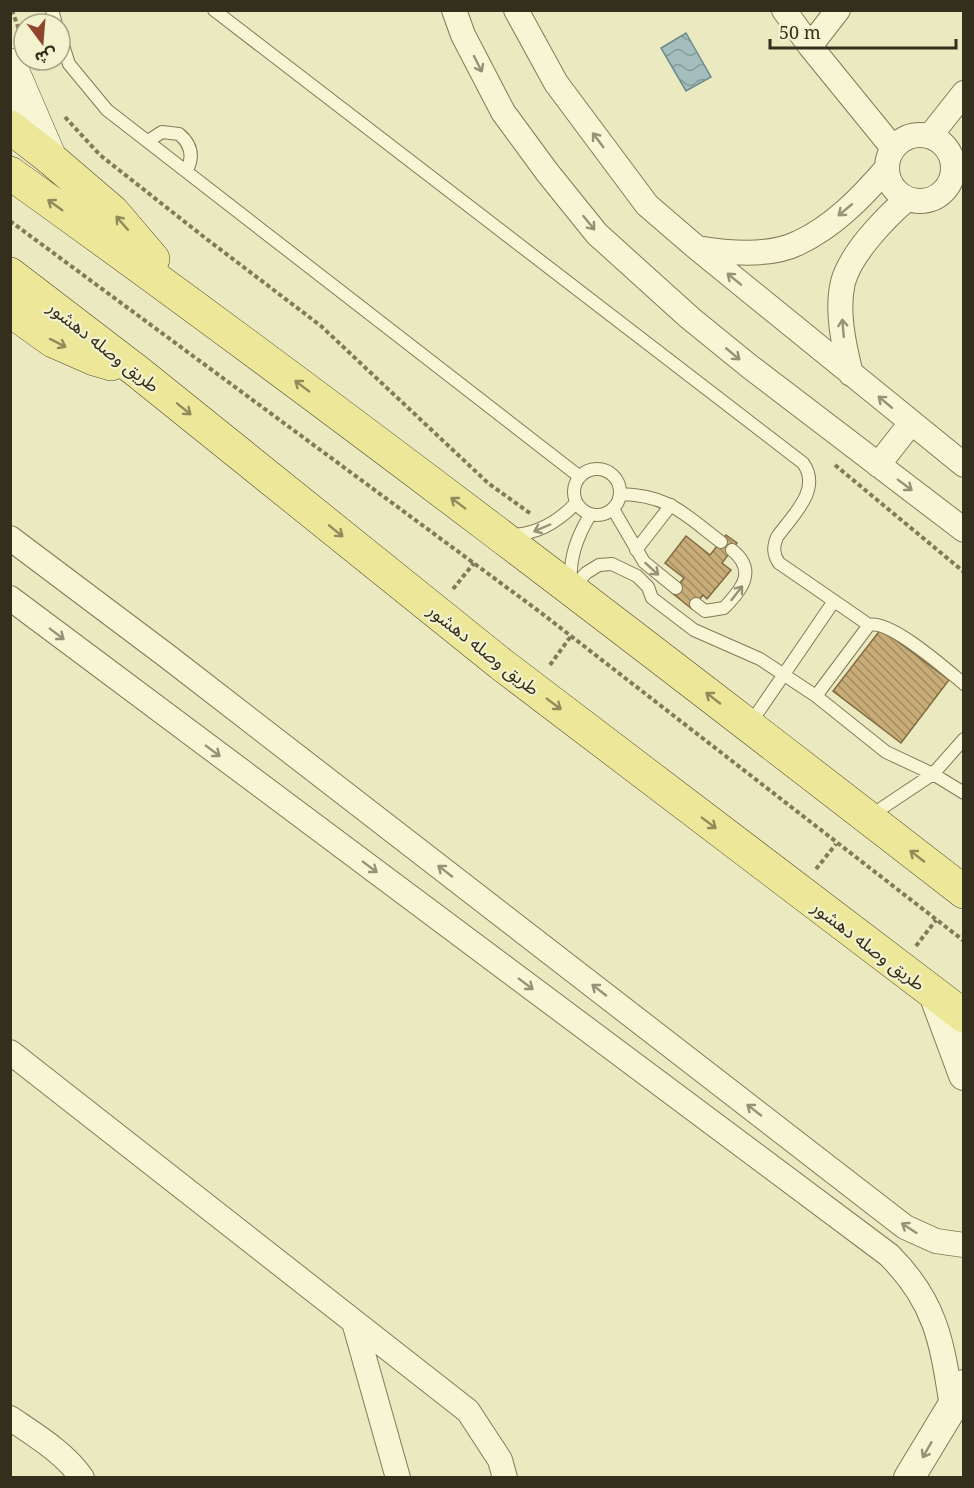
<svg xmlns="http://www.w3.org/2000/svg" width="974" height="1488" font-family="'Noto Serif','Noto Sans Arabic',serif">
  <style>
    .water { fill: url(#water-waves); stroke: #6b8b8b; stroke-width: 1.5 }
    .building { fill: url(#building-back-hatch); stroke: #816a40; stroke-width: 1.5 }
    .lines { fill: none; stroke-linecap: round; stroke-linejoin: round }
    .service-casing { stroke: #837a59; stroke-width: 14 }
    .minor-casing { stroke: #837a59; stroke-width: 26 }
    .tertiary-casing { stroke: #837a59; stroke-width: 32 }
    .secondary-casing { stroke: #655b3d; stroke-width: 34 }
    .primary-casing { stroke: #51472d; stroke-width: 34 }
    .path { stroke: #837a59; stroke-width: 4; stroke-dasharray: 4.5 3; stroke-linecap: butt }
    .service { stroke: #f7f5d3; stroke-width: 12 }
    .minor { stroke: #f7f5d3; stroke-width: 24 }
    .tertiary { stroke: #f7f5d3; stroke-width: 30 }
    .secondary { stroke: #f7f5d3; stroke-width: 33 }
    .primary { stroke: #ede899; stroke-width: 33 }
    .oneway { stroke: #969278 }
    .oneway2 { stroke: #908b5b }
    .labels { text-anchor: middle; dominant-baseline: central; stroke-width: 4.5; stroke-linejoin: round; paint-order: stroke }
    .street-label { font-size: 18px; fill: #342e1d; stroke: #f3f2cf }
  </style>
  <defs>
    <pattern id="water-waves" width="16" height="10" patternUnits="userSpaceOnUse" patternTransform="scale(1.5)"><rect width="16" height="10" fill="#a3bebc"/><path d="M0 5q4-4 8 0t8 0" fill="none" stroke="#869b98"/></pattern>
    <pattern id="building-back-hatch" width="6" height="6" patternUnits="userSpaceOnUse" patternTransform="scale(1.5)"><rect width="6" height="6" fill="#c8ad78"/><path d="M-1 5l2 2M0 0l6 6M5-1l2 2" fill="none" stroke="#a38d62"/></pattern>
  </defs>
  <rect width="100%" height="100%" fill="#ebe9c0"/>
  <path class="water" d="M686,33L711,77L686,91L661,48Z"/>
  <path class="building" d="M726,535L737,543L722,563L731,570L707,599L703,595L692,609L672,593L684,578L665,563L686,536L710,555Z
    M881,629L949,680L901,743L833,691Z"/>
  <g class="lines">
    <defs>
      <path id="service" d="M52,10L56,24
        M214,10L803,463C822,489 793,515 777,537C773,547 773,554 779,563L869,625
        M60,36L69,64L107,110L580,477
        M148,141L162,132L179,134C191,144 194,156 187,170
        M574 492a23 23 0 1 1 46 0a23 23 0 1 1-46 0Z
        M620,494C669,495 684,514 721,542
        M613,509L644,562L676,588
        M509,535C536,535 558,522 576,503
        M636,550L671,505
        M571,584C569,558 577,537 590,515
        M574,591L579,581L586,573L599,565L612,564L637,576L648,587L652,598L694,630L760,659L816,696L886,752L933,774L964,793
        M696,604L705,611L724,608C741,590 758,571 732,550
        M816,696L869,625C890,619 947,670 964,684
        M750,724L834,601
        M870,816L933,774L964,739"/>
      <path id="minor" d="M454,10L463,35L503,112L547,172L597,234L690,318L749,366L964,530
        M516,10L556,83L647,205L697,248L964,465
        M784,10L810,46L893,148
        M810,46L838,10
        M887 168a33 33 0 1 1 66 0a33 33 0 1 1-66 0Z
        M930,136L964,93
        M697,248C727,253 770,257 798,243C833,227 862,197 887,168
        M851,374C844,346 836,311 843,282C851,253 885,218 907,199
        M878,465L911,423
        M10,538L167,656L905,1227L936,1241L964,1245
        M10,598L889,1255C937,1303 942,1343 952,1407
        M10,1052L468,1411L500,1460L505,1478
        M354,1322L398,1478
        M10,1418C35,1435 65,1453 82,1478"/>
      <path id="tertiary" d="M934,994L964,1075
        M909,1478L952,1407L964,1385"/>
      <path id="secondary" d="M10,65L50,158"/>
      <path id="primary" d="M10,127L50,158L113,212L153,259
        M10,173C334,405 649,648 964,892
        M10,274L138,372L501,664L964,1016
        M10,310L53,341L94,359L111,364"/>
    </defs>
    <use href="#service" class="service-casing"/>
    <use href="#minor" class="minor-casing"/>
    <use href="#tertiary" class="tertiary-casing"/>
    <use href="#secondary" class="secondary-casing"/>
    <use href="#primary" class="primary-casing"/>
    <path class="path" d="M12,10L23,41
      M65,117L100,155L204,237L321,326L488,483L531,514
      M10,221L540,612L964,941
      M835,465L964,572
      M453,589L474,563
      M550,665L571,636
      M816,869L836,844
      M916,946L936,920"/>
    <use href="#service" class="service"/>
    <use href="#minor" class="minor"/>
    <use href="#tertiary" class="tertiary"/>
    <use href="#secondary" class="secondary"/>
    <use href="#primary" class="primary"/>
  </g>
  <defs><path id="oneway-shaft" d="M-6 0H5M1.5-3L5.5 0L1.5 3" fill="none" stroke-width="1.6" stroke-linecap="round" stroke-linejoin="round" transform="scale(1.5)"/></defs>
  <g class="oneway">
    <use href="#oneway-shaft" transform="translate(478 64) rotate(63)"/>
    <use href="#oneway-shaft" transform="translate(598 140) rotate(-127)"/>
    <use href="#oneway-shaft" transform="translate(845 210) rotate(140)"/>
    <use href="#oneway-shaft" transform="translate(589 223) rotate(51)"/>
    <use href="#oneway-shaft" transform="translate(734 279) rotate(-141)"/>
    <use href="#oneway-shaft" transform="translate(843 328) rotate(-95)"/>
    <use href="#oneway-shaft" transform="translate(733 354) rotate(40)"/>
    <use href="#oneway-shaft" transform="translate(885 402) rotate(-140)"/>
    <use href="#oneway-shaft" transform="translate(905 485) rotate(37)"/>
    <use href="#oneway-shaft" transform="translate(542 528) rotate(157)"/>
    <use href="#oneway-shaft" transform="translate(652 569) rotate(42)"/>
    <use href="#oneway-shaft" transform="translate(737 593) rotate(-52)"/>
    <use href="#oneway-shaft" transform="translate(57 634) rotate(37)"/>
    <use href="#oneway-shaft" transform="translate(213 751) rotate(37)"/>
    <use href="#oneway-shaft" transform="translate(370 867) rotate(37)"/>
    <use href="#oneway-shaft" transform="translate(445 871) rotate(-142)"/>
    <use href="#oneway-shaft" transform="translate(526 984) rotate(37)"/>
    <use href="#oneway-shaft" transform="translate(599 990) rotate(-142)"/>
    <use href="#oneway-shaft" transform="translate(754 1110) rotate(-142)"/>
    <use href="#oneway-shaft" transform="translate(909 1228) rotate(-147)"/>
    <use href="#oneway-shaft" transform="translate(927 1450) rotate(120)"/>
  </g>
  <g class="oneway2">
    <use href="#oneway-shaft" transform="translate(55 205) rotate(-144)"/>
    <use href="#oneway-shaft" transform="translate(122 223) rotate(-131)"/>
    <use href="#oneway-shaft" transform="translate(58 343) rotate(27)"/>
    <use href="#oneway-shaft" transform="translate(302 386) rotate(-143)"/>
    <use href="#oneway-shaft" transform="translate(184 409) rotate(39)"/>
    <use href="#oneway-shaft" transform="translate(458 503) rotate(-143)"/>
    <use href="#oneway-shaft" transform="translate(336 531) rotate(39)"/>
    <use href="#oneway-shaft" transform="translate(713 698) rotate(-142)"/>
    <use href="#oneway-shaft" transform="translate(554 704) rotate(37)"/>
    <use href="#oneway-shaft" transform="translate(709 823) rotate(37)"/>
    <use href="#oneway-shaft" transform="translate(917 856) rotate(-142)"/>
  </g>
  <g class="labels">
    <g class="street-label">
      <text transform="translate(104 346) rotate(38)">طريق وصله دهشور</text>
      <text transform="translate(484 649) rotate(38)">طريق وصله دهشور</text>
      <text transform="translate(869 945) rotate(37)">طريق وصله دهشور</text>
    </g>
  </g>
  <rect width="974" height="1488" fill="none" stroke="#342e1d" stroke-width="24"/>
  <g transform="translate(42 42) rotate(164)"><circle r="28" fill="#f3f2cf" stroke="#a7a488" stroke-width="1.5"/>
  <path d="M0-4.5L10 22L0 15L-10 22Z" fill="#8f442c"/>
  <text y="-9" font-size="16" font-weight="bold" text-anchor="middle" fill="#342e1d">ش</text>
  </g>
  <path d="M770 39v9h186v-9" fill="none" stroke="#342e1d" stroke-width="3"/>
  <text x="779" y="39" font-size="18" fill="#342e1d" stroke="#f3f2cf" stroke-width="4.5" paint-order="stroke">50 m</text>
</svg>
